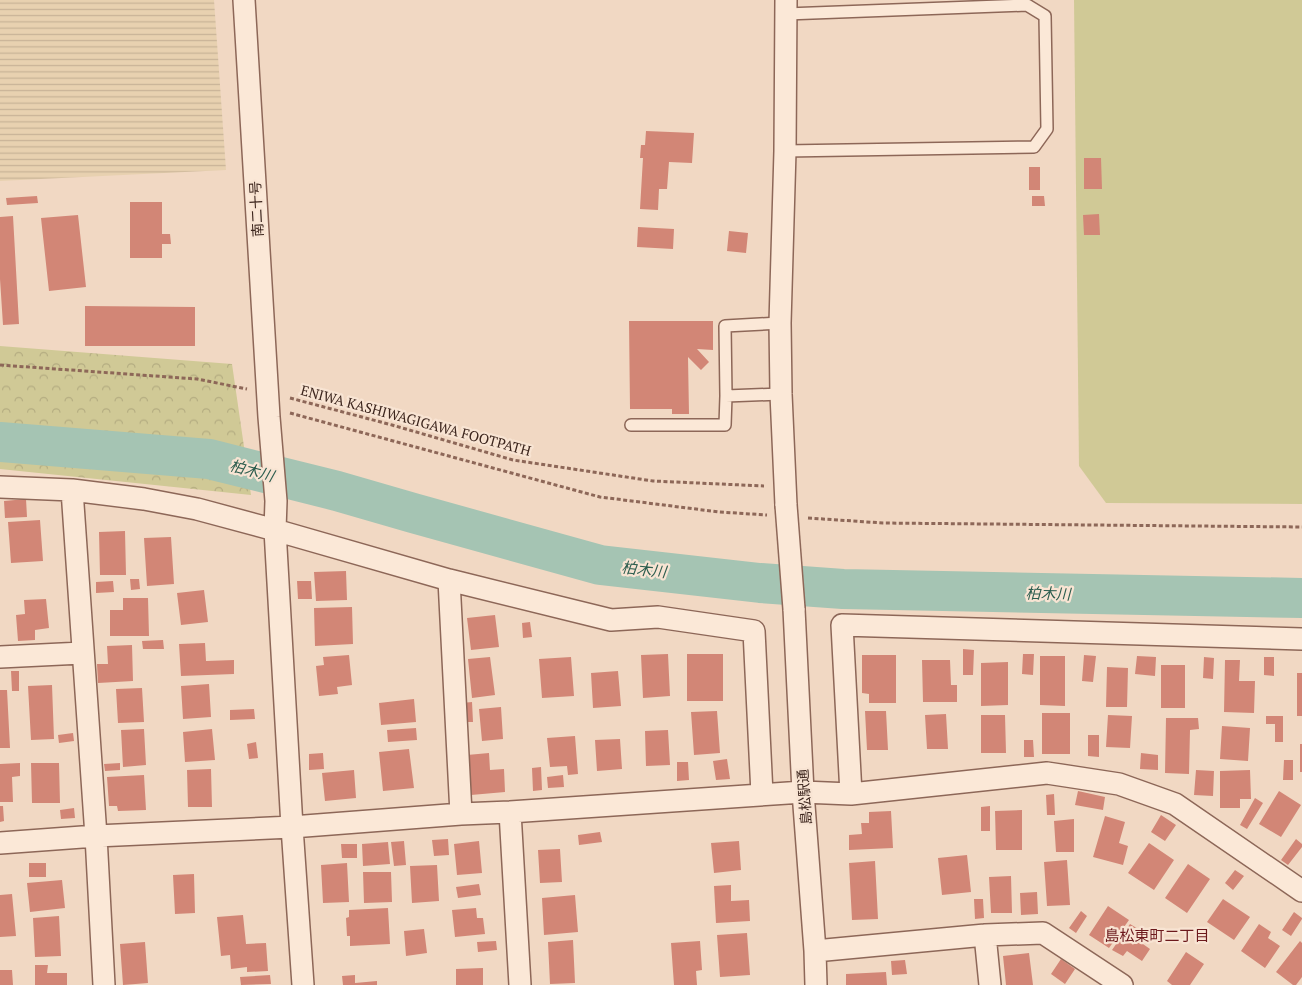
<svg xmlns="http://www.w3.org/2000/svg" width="1302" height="985" font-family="'PT Serif','Noto Sans JP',serif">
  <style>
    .farmland { fill: url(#farmland-rules) }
    .park { fill: url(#park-crowns) }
    .garden { fill: #d0c996 }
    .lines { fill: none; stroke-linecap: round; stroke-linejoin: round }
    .river { stroke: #a5c4b3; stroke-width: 40 }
    .building { fill: #d28676 }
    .lane-casing { stroke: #8d6758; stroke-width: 14 }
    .street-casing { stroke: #8d6758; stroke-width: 24 }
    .path { stroke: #8d6758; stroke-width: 3; stroke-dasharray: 4 2.5; stroke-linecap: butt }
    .lane { stroke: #fbe8d7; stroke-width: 11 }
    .street { stroke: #fbe8d7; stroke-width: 21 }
    .street-bridge-casing { stroke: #8d6758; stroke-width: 24; stroke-linecap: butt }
    .street-bridge { stroke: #fbe8d7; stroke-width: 21 }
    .labels { text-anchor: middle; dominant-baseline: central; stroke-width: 4.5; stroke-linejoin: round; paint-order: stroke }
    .street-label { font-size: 14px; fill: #3c251d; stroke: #f8e4d3 }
    .water-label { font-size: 15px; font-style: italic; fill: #2c5d4e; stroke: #f8e4d3 }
    .neighbourhood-label { font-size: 15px; fill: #6c191c; stroke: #f8e4d3 }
  </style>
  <defs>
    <pattern id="farmland-rules" width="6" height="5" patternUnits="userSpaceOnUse" patternTransform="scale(1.25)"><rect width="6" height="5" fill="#e8d1b0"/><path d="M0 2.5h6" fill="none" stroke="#c8b397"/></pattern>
    <pattern id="park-crowns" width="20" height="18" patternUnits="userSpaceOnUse" patternTransform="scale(1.25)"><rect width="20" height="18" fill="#d0c996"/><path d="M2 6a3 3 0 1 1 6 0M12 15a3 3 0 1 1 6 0" fill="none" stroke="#b4ac81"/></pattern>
  </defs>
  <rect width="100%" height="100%" fill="#f1d8c3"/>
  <path class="farmland" d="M0,0H214L226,170L0,181Z"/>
  <path class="park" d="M0,346L232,364L251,495L0,469Z"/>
  <path class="garden" d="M1074,0H1302V504L1106,503L1079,466Z"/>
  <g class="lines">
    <path class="river" d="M0,442L209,459L337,491L413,513L600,565L760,583L843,589L1302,598"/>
  </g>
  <path class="building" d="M646,131L694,133L692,163L669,162L667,189H659L658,210L640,209L643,158H640L641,145H645Z
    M1084,158H1101L1102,189H1084Z
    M1029,167H1040V190H1029Z
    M37,196L38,203L7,205L6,198Z
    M1032,196H1044L1045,206H1032Z
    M130,202H162V234H170L171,244H162V258H130Z
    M1099,214L1100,235H1084L1083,215Z
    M78,215L86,287L49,291L41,218Z
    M13,216L19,324L3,325L0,279V217Z
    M638,227L674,229L673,249L637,247Z
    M729,231L748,233L746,253L727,251Z
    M85,306L195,307V346H85Z
    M629,321H713V350L697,349L709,362L701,370L688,357L689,414H672V409H630Z
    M26,499L27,517L5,518L4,501Z
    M40,520L43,561L11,563L8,522Z
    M125,531L126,575H100L99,532Z
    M171,537L174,584L147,586L144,538Z
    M346,571L347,600L316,601L314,572Z
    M130,579H139L140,589L131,590Z
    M113,581L114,592L96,593V582Z
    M297,581H311L312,599H298Z
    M204,590L208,622L181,625L177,593Z
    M123,598H148L149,636H110V610H123Z
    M46,599L49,628L35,630V640L18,641L16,615L25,614L24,600Z
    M352,607L353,644L315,646L314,608Z
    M495,615L499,647L471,650L467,618Z
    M530,622L532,637L523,638L522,623Z
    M163,640L164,649H143L142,641Z
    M205,643L206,661L234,660V674L181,676L179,644Z
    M132,645L133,681L98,683L97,664H108L107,646Z
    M963,649L974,650L973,675H963Z
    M668,654L670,696L643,698L641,655Z
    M687,654H723V701H687Z
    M1023,654H1034L1033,675L1022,674Z
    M349,655L352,685L337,687L338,694L319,696L316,666L324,665L323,657Z
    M862,655H896V703H869V694L862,693Z
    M1084,655L1096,656L1093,682L1082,681Z
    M1040,656H1065V706L1040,705Z
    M1137,656L1156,657L1155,676L1135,674Z
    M490,657L495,695L472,698L468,659Z
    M571,657L574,696L542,698L539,659Z
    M1204,657L1214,658L1213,679L1203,678Z
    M1264,657H1274V676L1264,675Z
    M922,660H950L951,685H957V702H923Z
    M1225,660H1240L1239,681H1255L1254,713L1224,712Z
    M1008,662V705L981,706V663Z
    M1161,665H1185V708H1161Z
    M1107,667L1128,668L1127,707H1106Z
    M11,671H19V691H12Z
    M618,671L621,706L593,708L591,673Z
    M1297,673H1302V716H1297Z
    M209,684L211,717L183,719L181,686Z
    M52,685L54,739L31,740L28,686Z
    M142,688L144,722L118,723L116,689Z
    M0,690H7L10,748H0Z
    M414,699L416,722L381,725L379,703Z
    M472,702L473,722H462V703Z
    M501,707L503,739L482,741L479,709Z
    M254,709L255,719L230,720V710Z
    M717,711L720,753L694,755L691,712Z
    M865,711H886L888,750H867Z
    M1042,713H1070V754H1042Z
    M946,714L948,749H927L925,715Z
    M981,715H1005L1006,753H981Z
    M1108,715L1132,716L1130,748L1106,747Z
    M1266,716H1283V742H1275V724H1266Z
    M1166,718H1198L1199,729L1190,730L1189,774L1165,773Z
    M1222,726L1250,728L1248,761L1220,759Z
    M416,728L417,740L388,742L387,730Z
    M144,729L146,765L123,767L121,730Z
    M212,729L215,760L185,762L183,732Z
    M668,730L670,765L646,766L645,731Z
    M73,733L74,741L59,743L58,735Z
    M1088,735H1099V757L1088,756Z
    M575,736L578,774L568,775L567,766L550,767L547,738Z
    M620,739L622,769L597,771L595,740Z
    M1024,740H1033L1034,757H1024Z
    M256,742L258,758L249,759L247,744Z
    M1300,744H1302V772H1300Z
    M409,749L414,788L383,791L379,752Z
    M323,753L324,769L309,770V754Z
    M489,753L490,770L504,769L505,792L471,795L467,755Z
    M1141,753L1158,755V770L1140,769Z
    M727,759L730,779L716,780L713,761Z
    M1284,760H1293V780H1283Z
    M677,762H688L689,780L677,781Z
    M20,763V776L12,777L13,802H0V764Z
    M31,763H59L60,803H32Z
    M120,763V770L105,771L104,764Z
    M541,767L542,790L533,791L532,768Z
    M211,769L212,807H188L187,770Z
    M354,770L356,798L325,801L322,773Z
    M1196,770L1214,771L1213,796L1194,795Z
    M1250,770L1251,799H1240V808H1220V771Z
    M144,775L146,810L118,811L117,806H109L107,777Z
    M563,775L564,787L548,788L547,777Z
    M1078,791L1105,797L1103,810L1075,805Z
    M1279,791L1301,805L1281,837L1259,824Z
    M1054,794L1055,815H1047L1046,795Z
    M1255,798L1263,803L1247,829L1240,825Z
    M0,806H3L4,821L0,822Z
    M990,806V831H981V807Z
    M74,808L75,818L61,819L60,810Z
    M1022,810V850H996L995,811Z
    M891,811L893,848L849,850V835L862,834L861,823H869V812Z
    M1161,815L1176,825L1165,841L1151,832Z
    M1105,816L1125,822L1119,843L1128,846L1123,865L1093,857Z
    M1074,819V852H1056L1054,821Z
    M600,832L602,842L579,845L578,835Z
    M448,839L449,855L434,856L432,840Z
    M1296,839L1302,844V847L1288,865L1281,860Z
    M404,841L406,865L394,866L391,842Z
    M479,841L482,873L457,875L454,844Z
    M739,841L741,870L714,873L711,843Z
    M388,842L390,864L363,866L362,844Z
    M1149,843L1174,860L1154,890L1128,873Z
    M341,844H357V858H342Z
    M560,849L562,882L540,883L538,850Z
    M967,855L971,892L942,895L938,858Z
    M1067,860L1070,905L1047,906L1044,862Z
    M875,861L878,919L852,920L849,863Z
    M29,863H46V877H29Z
    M347,863L349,902L323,903L321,865Z
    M1188,864L1210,879L1187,913L1165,898Z
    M437,865L439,901L412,903L410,866Z
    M1235,870L1244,876L1233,890L1225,883Z
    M363,872H391L392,902L364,903Z
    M194,874L195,913L175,914L173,875Z
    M1011,876L1012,913H991L989,877Z
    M62,880L65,908L30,912L27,883Z
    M479,884L481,895L458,898L456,887Z
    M731,885V901L749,900L750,921L716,923L714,886Z
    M1037,892L1038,914L1021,915L1020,893Z
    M12,894L16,936L0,937V895Z
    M575,895L578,932L544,935L542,898Z
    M974,899H983L984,918L975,919Z
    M1223,899L1250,917L1234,940L1207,922Z
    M1108,906L1129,920L1109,948L1089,935Z
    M388,908L390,944L350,946V936H347L346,918L349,917V910Z
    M476,908L477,918H483L485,934L455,937L452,910Z
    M1081,911L1087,916L1076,933L1069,928Z
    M1294,912L1302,918V919L1291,936L1282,930Z
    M243,915L246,944L266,943L268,971L247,972V967L231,969L230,955L221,956L217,917Z
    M59,916L61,956L35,957L33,918Z
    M1130,924L1145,933L1140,942L1150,949L1142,961L1127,951L1123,956L1112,950Z
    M1259,924L1271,932L1268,938L1280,946L1265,968L1241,951Z
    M424,929L427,953L406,956L404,931Z
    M747,933L750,975L720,977L717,935Z
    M573,940L575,983L550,984L548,942Z
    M496,941L497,950L478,952L477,942Z
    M700,941L702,970L696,971L697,985H674L671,943Z
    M1300,941L1302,943V977L1296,985H1293L1276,972Z
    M145,942L148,983L123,985L120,944Z
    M1186,952L1204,964L1190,985H1172L1167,981Z
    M1029,953L1033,985H1006L1003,956Z
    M1061,959L1075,969L1065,984L1051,974Z
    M905,960L907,974L892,975L891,961Z
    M35,965H48L47,973H67V985H35Z
    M483,968V985H456V969Z
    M0,970H12L13,985H0Z
    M886,972L887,985H846V974Z
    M270,975L271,984L241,985L240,977Z
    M355,975V983L377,981V985H343L342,976Z"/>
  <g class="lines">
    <defs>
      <path id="lane" d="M785,151L1034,147L1047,129L1045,16L1027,5L786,14
        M780,323L725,326L726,396L781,394
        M631,425H725L726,396"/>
      <path id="street" d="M244,0L269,417L276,501L275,530L292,827L303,985
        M786,0L785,151L780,323L781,394L786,505
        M0,487L72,490L144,499L197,509L275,530L449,580L611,620L658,617L754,631L762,794
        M72,490L96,836L104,985
        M449,580L461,814
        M794,609L803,792L815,951L816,985
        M0,657L82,653
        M851,794L842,625L1302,639
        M510,812L520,985
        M0,843L96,836L292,827L461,814L510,812L803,792L851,794L1047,773L1119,784L1175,804L1302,891
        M985,935L990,985
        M815,951L985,935L1043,933L1122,985"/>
    </defs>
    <use href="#lane" class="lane-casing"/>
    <use href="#street" class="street-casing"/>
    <path class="path" d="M0,365L197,379L247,389
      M290,398L392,425L513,460L653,481L764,486
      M290,413L600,497L719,512L767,515
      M808,518L883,523L1302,527"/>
    <use href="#lane" class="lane"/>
    <use href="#street" class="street"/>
    <defs>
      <path id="street-bridge" d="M786,505L794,609"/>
    </defs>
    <use href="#street-bridge" class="street-bridge-casing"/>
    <use href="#street-bridge" class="street-bridge"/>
  </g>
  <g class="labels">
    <g class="street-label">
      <text transform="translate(256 209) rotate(-93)">南二十号</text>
      <text transform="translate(416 420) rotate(15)">ENIWA KASHIWAGIGAWA FOOTPATH</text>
      <text transform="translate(804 797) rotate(-94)">島松駅通</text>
    </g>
    <g class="water-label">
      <text transform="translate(252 470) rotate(15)">柏木川</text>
      <text transform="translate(644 569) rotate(6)">柏木川</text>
      <text transform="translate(1048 593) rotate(1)">柏木川</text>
    </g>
    <g class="neighbourhood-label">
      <text x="1157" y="935">島松東町二丁目</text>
    </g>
  </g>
</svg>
